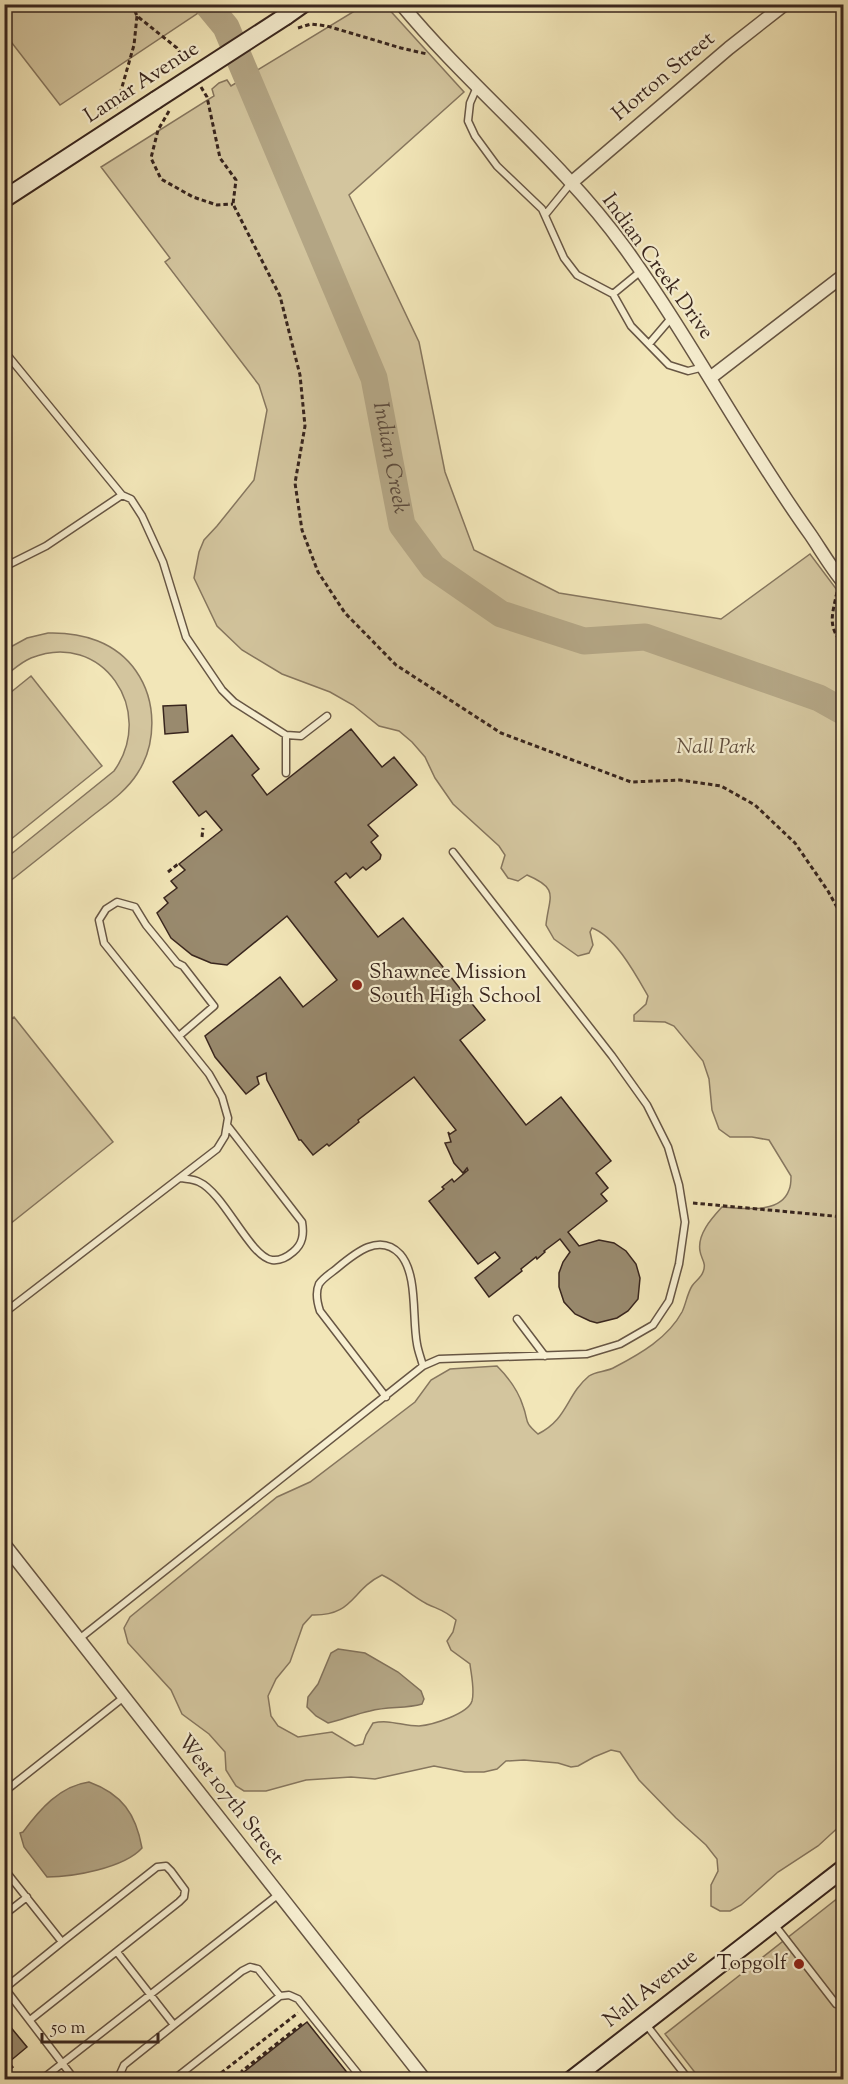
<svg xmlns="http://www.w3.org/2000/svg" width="848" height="2084" font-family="'Sorts Mill Goudy',serif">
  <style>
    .green { fill: #d3c59e; stroke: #86765e; stroke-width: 1.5; fill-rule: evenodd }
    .water { fill: #b3a584; stroke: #82725b; stroke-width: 1.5 }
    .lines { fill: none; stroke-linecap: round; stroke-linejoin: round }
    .river { stroke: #b3a584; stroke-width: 27 }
    .building { fill: #998a6e; stroke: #39261e; stroke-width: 1.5 }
    .lane-casing { stroke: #675644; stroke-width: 9 }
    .street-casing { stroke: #675644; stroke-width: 15 }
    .secondary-casing { stroke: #39261e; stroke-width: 20 }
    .path { stroke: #39261e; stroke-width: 3; stroke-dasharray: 4.5 3; stroke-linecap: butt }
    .lane { stroke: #f7efd1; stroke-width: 6 }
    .street { stroke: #f7efd1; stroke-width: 12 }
    .secondary { stroke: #f7efd1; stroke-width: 16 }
    .secondary-bridge-casing { stroke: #39261e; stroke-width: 20; stroke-linecap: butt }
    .secondary-bridge { stroke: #f7efd1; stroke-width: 16 }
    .poi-dot { fill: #8f2418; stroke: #f7efd1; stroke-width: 2 }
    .labels { text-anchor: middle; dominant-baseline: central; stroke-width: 4.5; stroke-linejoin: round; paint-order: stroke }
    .street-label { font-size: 21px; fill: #39261e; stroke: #f7efd1 }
    .park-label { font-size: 21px; font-style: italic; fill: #604e3e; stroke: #f7efd1 }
    .poi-label { font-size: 21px; fill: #39261e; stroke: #f7efd1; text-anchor: start }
    .water-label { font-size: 22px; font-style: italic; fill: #5e4c3d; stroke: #f7efd1 }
  </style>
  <rect width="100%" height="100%" fill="#f2e6b8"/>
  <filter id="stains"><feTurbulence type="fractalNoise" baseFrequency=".00333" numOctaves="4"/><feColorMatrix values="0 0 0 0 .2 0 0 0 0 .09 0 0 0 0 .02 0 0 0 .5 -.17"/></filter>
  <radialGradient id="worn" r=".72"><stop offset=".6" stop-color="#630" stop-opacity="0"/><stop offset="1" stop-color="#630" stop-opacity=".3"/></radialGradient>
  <path class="green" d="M5,4H210V5L60,105L5,34Z
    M366,4L385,5L464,92L349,195L419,342L445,472L474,550L559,593L721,619L810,554L843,598V1823L818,1846L778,1872L741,1905L730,1911H720L711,1906V1885L718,1871L717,1859L706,1845L676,1818L639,1780L620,1752L611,1750L594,1757L578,1766L571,1767L558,1763L524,1760L506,1761L497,1769L484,1772H465L434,1766L375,1779L351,1777L306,1780L266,1791H244L236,1786L226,1770L225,1752L209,1734L182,1714L171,1690L128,1643L124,1628L130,1617L277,1497L310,1482L415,1402L431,1380L450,1369L497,1366C508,1377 518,1390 523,1406C529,1422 523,1421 538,1434C568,1419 566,1395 589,1376C596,1371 607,1372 615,1367C640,1354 668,1338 682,1312C686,1304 687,1294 692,1286C695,1281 701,1278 703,1272C707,1263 701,1259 700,1251C697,1234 712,1218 722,1207C742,1208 780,1215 789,1190C791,1186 791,1180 791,1176L769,1140L752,1137H730L719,1129L712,1110L709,1079L703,1061L674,1026L665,1022L634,1021V1015L646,1004L648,996C636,975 615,936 592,928L590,932L593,945L589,953L578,956L554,939L546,925C549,896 560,889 527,875L518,881L508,878L501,868L505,855L499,846L453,804L435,778L425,757L412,742L399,731L379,726L353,705L330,692L282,674L242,650L217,626L194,578L199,552L204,540L217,526L254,480L267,410L259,385L165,262L170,258L101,167L214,96L212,89L219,83L227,80L231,86ZM382,1575C399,1583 411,1596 427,1604C440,1610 444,1610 456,1620L453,1632L447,1641L451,1650L470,1664C471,1674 475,1690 472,1701C468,1714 432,1725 419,1726C402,1726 390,1719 373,1723L366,1735L363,1744L355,1746L332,1732L298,1737L278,1726L271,1716L268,1696L276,1679L290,1662L303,1625L312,1615C354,1616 351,1590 382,1575Z
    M48,633C82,632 116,642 136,671C157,701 157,744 137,774C125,793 104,806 87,820C59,842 32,864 5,885V859L114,771C157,711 102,629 31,658C21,662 13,670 5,676V650L27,638Z
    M31,676L102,766L5,844V697Z
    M14,1017L113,1142L5,1228L4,1025Z
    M843,1894V2079H700L665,2034Z"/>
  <path class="water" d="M338,1649L365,1653L398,1672L421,1691L424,1699L422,1704C405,1709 388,1706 370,1711C355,1714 342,1720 328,1723L316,1716L307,1707L308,1697L318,1684L331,1653Z
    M89,1782C122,1794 136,1814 142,1848C124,1868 73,1877 47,1877L24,1847L20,1833L23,1832C40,1809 60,1786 89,1782Z"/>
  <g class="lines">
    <path class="river" id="s1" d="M207,4L226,27L374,378L402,525L433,567L501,614L584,641L645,637L819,698L844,712"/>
  </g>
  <path class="building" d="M186,705L188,732L165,734L163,706Z
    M351,729L382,767L394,757L417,785L368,825L378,836L371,842L381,855L380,859L366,870L363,867L350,878L346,873L335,882L378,937L403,918L435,957L485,1020L460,1040L526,1125L561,1097L611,1161L596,1173L608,1188L601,1194L607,1201L568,1232L579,1246L599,1240L614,1243L626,1251L636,1264L640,1278L638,1299L628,1311L617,1318L597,1323L590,1321L575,1314L564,1302L559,1287V1273L563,1262L570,1252L560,1239L544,1251L545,1252L537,1259L536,1257L521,1269L522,1271L489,1297L475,1278L500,1258L495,1252L478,1264L429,1201L444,1189L442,1187L452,1179L454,1182L468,1170L467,1168L463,1173L454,1163L445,1143L451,1142L448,1132L450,1134L456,1130L414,1077L358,1120L359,1122L329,1146L327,1144L313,1155L301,1140H299L267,1080L266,1073L257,1077L259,1084L246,1094L215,1057L205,1036L280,977L303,1007L337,980L287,916L227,965L211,963L192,955L171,938L157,913L168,903L164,898L177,888L171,881L185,870L179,864L222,830L206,811L199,816L173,782L232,735L259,769L252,775L267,795Z
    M4,2019L27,2047L9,2062L13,2067L4,2074Z
    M307,2022L353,2080H250L244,2072Z"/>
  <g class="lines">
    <defs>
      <path id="lane" d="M477,87L470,103L468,121L475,136L497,166L542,209L564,258L577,275L613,294L631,326L669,365L688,371L704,367
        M545,215L571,183
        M613,294L641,271
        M649,344L672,317
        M4,351L122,495L46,546L4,567
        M122,495L131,499L142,516L163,562L186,637L222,690L234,702L286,735V773
        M286,735L301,736L327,716
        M181,1178C186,1179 194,1179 199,1182C224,1193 250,1257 272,1260C281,1261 287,1257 293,1252C303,1244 304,1234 302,1222L227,1125
        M4,1313L217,1149L225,1136L228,1118L222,1097L209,1074L104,943L99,920L106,909L117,902L135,907L146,925L177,963L183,966L214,1006L179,1036
        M517,1319L545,1356
        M386,1397L320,1311C317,1302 315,1293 319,1284C323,1278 331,1273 336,1269C354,1254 379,1232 400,1254C418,1274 412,1318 417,1344C418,1351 421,1358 423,1366
        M79,1639L423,1366L439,1359L587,1354L620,1344L653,1325L669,1301L679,1264L685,1222L679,1185L668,1147L647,1105L612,1056L453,852
        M4,1792L124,1697
        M4,1869L62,1942L5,1988
        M4,1915L27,1897
        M774,1924L836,2004L844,1998
        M117,1952L174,2025L124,2065L120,2074L122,2080
        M4,1987L75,2080
        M30,2020L179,1902L184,1897L185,1890L171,1871L166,1866L157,1867L62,1942
        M645,2023L689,2080
        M174,2025L242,1971L250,1967L258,1969L280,1996
        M41,2080L279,1894
        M173,2080L280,1996L289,1995L298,1999L363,2080"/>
      <path id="street" d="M401,4C471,89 560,158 625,248C692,341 744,442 810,534C821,550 831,568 844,583
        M571,183L729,48L785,4
        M710,378L844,275
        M4,1544L425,2080"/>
      <path id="secondary" d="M286,16L303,4
        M4,199L156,100
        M571,2080L844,1868"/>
    </defs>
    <use href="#lane" class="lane-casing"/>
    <use href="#street" class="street-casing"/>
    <use href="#secondary" class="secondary-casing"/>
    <path class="path" d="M132,4L137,16L177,48L187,63
      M298,28L311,24L327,26L401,48L427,54
      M201,87L207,97L220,158L236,180L233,204L280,296L300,375L305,426L295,483L302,530L318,572L345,613L396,665L501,733L631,782L680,780L721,786L755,805L795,843L828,891L844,920
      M116,108L134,45L137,16
      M169,111L158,130L151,158L161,179L193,197L217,205L233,204
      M837,592C832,616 827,626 844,646
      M202,837L203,828
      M168,872L178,864
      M693,1203L844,1217
      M221,2073L298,2013
      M248,2080L242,2071L303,2023"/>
    <use href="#lane" class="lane"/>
    <use href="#street" class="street"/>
    <use href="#secondary" class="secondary"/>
    <defs>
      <path id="secondary-bridge" d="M156,100L286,16"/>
    </defs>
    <use href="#secondary-bridge" class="secondary-bridge-casing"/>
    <use href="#secondary-bridge" class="secondary-bridge"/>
  </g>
  <g class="poi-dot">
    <circle cx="357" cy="985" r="6"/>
    <circle cx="799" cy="1964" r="6"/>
  </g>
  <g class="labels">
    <g class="street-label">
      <text transform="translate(664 77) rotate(-40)">Horton Street</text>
      <text transform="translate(142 83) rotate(-33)">Lamar Avenue</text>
      <text transform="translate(657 267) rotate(54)">Indian Creek Drive</text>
      <text transform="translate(230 1800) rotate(52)">West 107th Street</text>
      <text transform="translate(651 1989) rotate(-38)">Nall Avenue</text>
    </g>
    <g class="park-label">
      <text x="716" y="748">Nall Park</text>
    </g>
    <g class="poi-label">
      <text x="369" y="973">Shawnee Mission<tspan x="369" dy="24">South High School</tspan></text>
      <text x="787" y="1964" text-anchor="end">Topgolf</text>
    </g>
    <g class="water-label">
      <text stroke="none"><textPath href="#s1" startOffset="492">Indian Creek</textPath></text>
    </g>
  </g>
  <rect width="848" height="2084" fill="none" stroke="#f2e6b8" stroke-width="24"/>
  <rect x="6" y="6" width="836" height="2072" fill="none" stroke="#39261e" stroke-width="3"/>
  <rect x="12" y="12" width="824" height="2060" fill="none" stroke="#39261e" stroke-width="1.5"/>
  <path d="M42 2033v9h116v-9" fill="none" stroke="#39261e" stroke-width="3"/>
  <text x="51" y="2033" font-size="18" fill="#39261e" stroke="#f7efd1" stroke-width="4.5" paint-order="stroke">50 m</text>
  <rect width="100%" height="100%" filter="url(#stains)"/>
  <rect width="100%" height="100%" fill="url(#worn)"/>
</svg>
